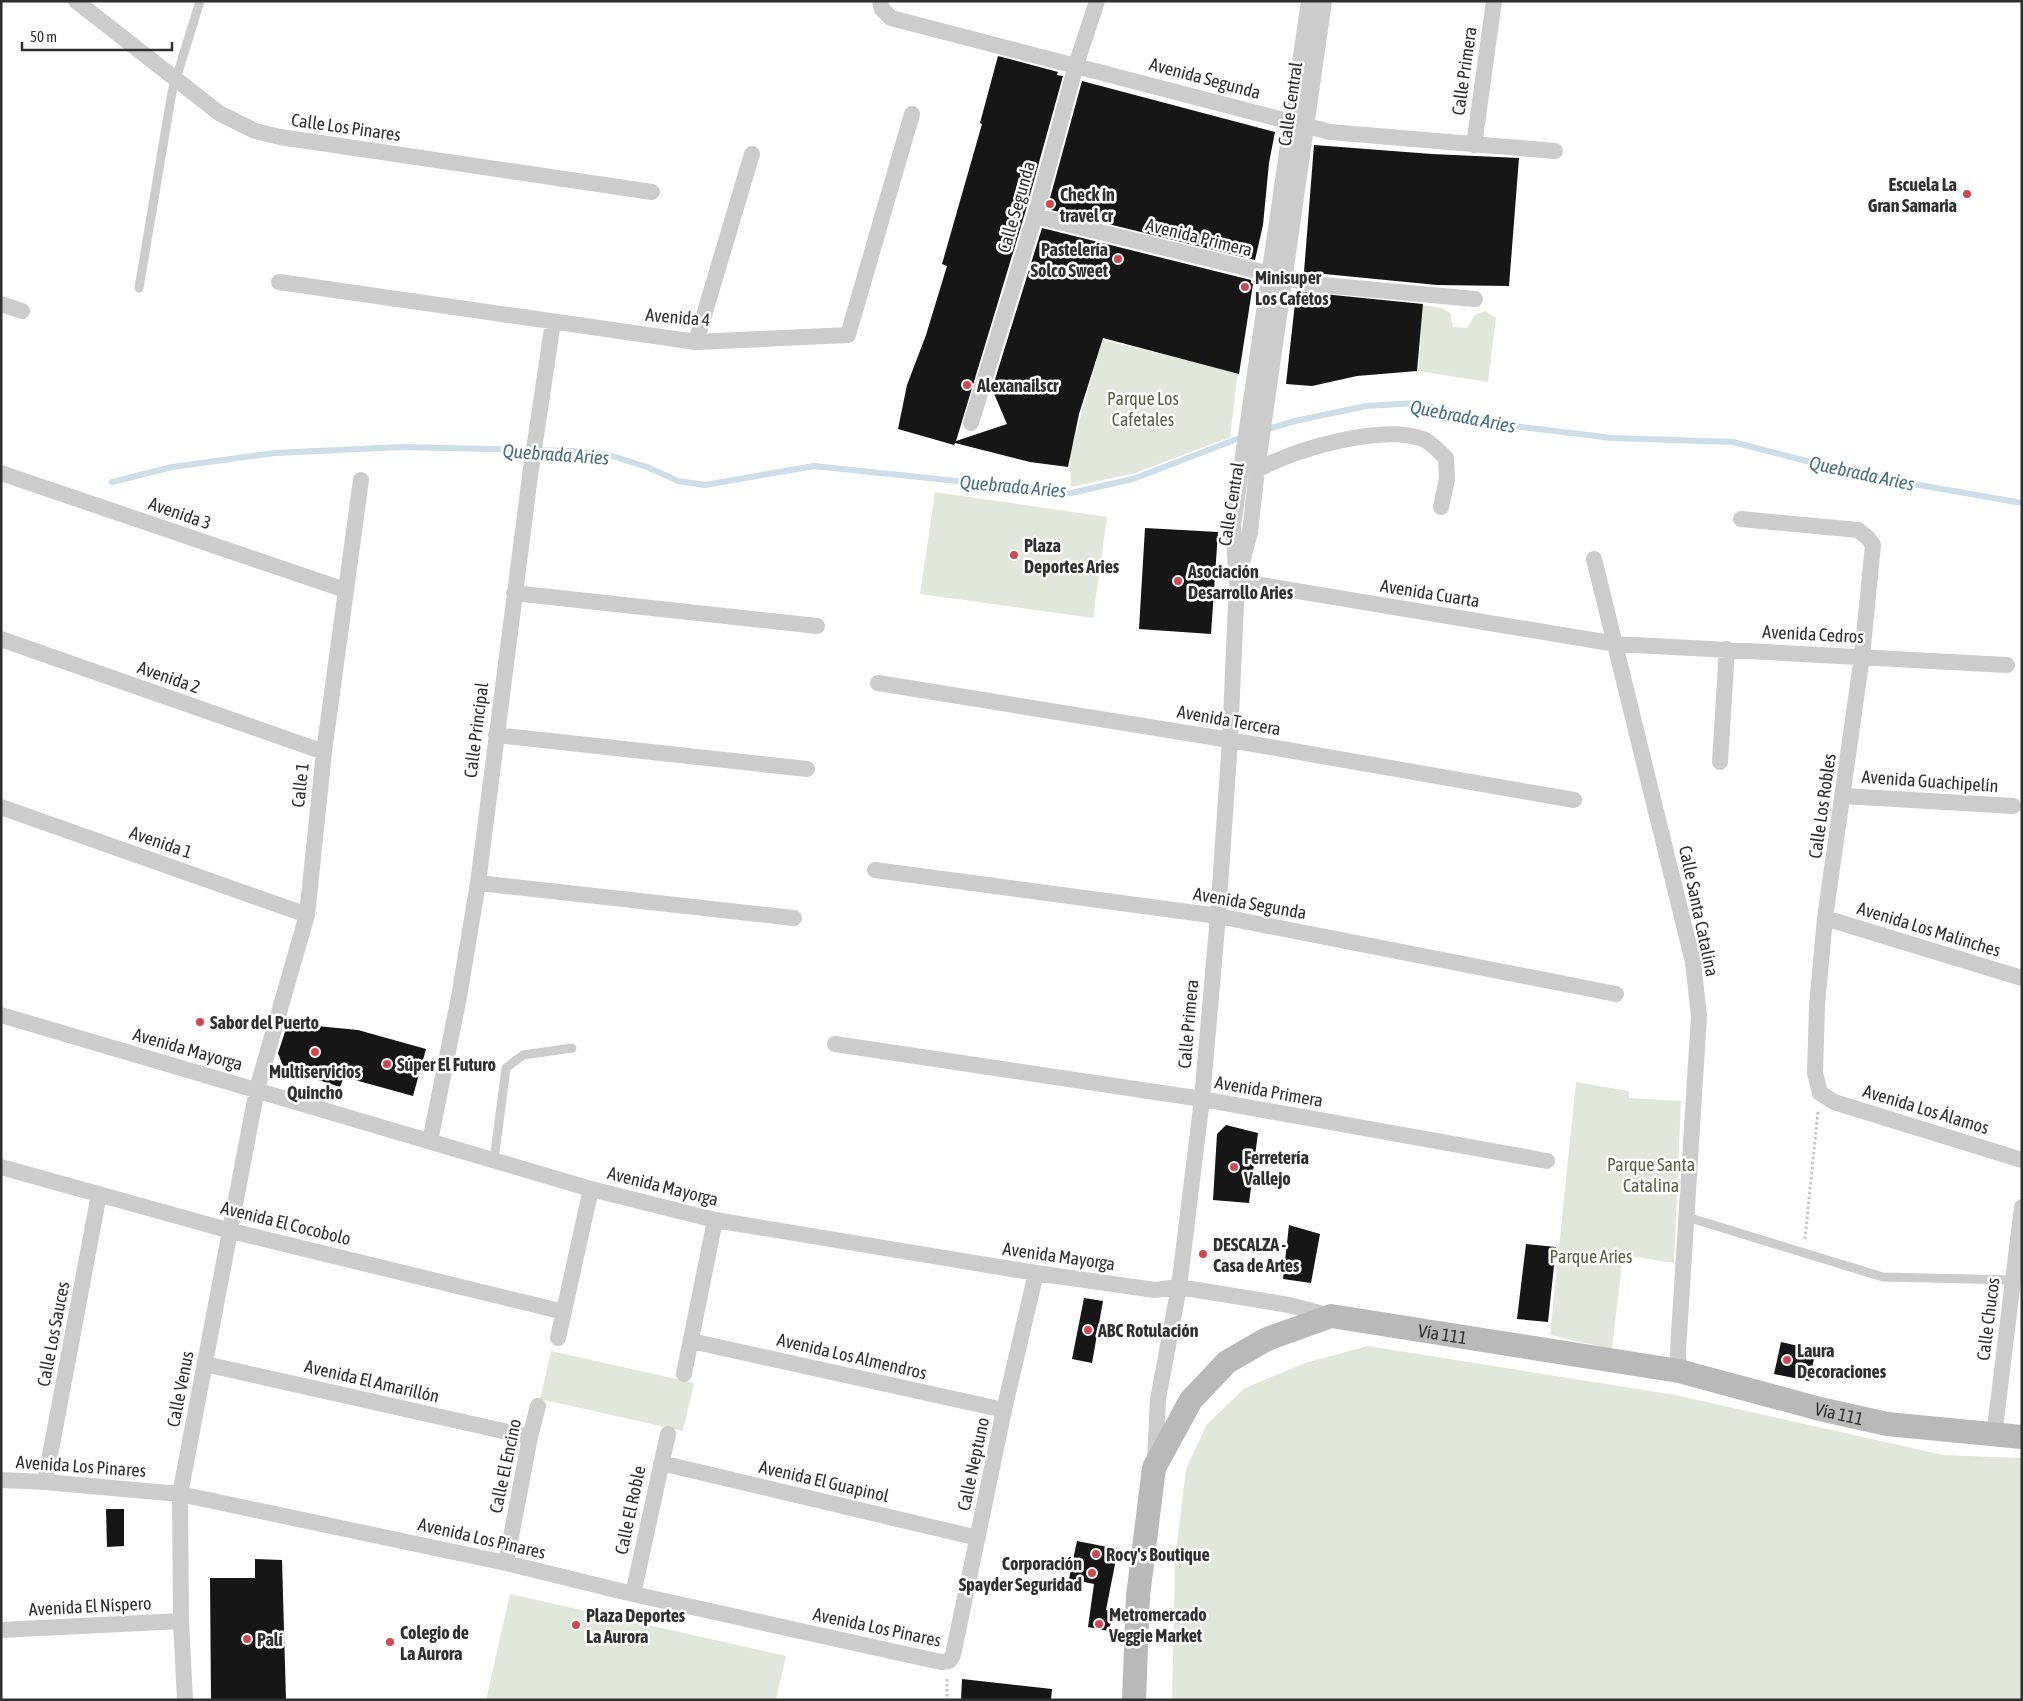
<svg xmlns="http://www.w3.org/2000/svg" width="2023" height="1701" font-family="'Asap Condensed',sans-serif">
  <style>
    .green { fill: #e2e7dc }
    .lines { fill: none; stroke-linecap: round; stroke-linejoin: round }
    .stream { stroke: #cddee8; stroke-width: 6 }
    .building { fill: #161616 }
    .path { stroke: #c6c6c6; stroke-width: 3; stroke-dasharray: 2.5 2.5; stroke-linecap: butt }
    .service { stroke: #ccc; stroke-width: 9 }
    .minor { stroke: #ccc; stroke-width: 16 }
    .secondary { stroke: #b9b9b9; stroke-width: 24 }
    .poi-dot { fill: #d04754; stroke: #fff; stroke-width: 2 }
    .labels { text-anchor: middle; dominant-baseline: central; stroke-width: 5; stroke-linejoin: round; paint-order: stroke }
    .street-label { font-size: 18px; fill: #2f2f2f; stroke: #fff }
    .poi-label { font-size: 18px; font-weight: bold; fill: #2f2f2f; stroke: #fff; text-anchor: start }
    .park-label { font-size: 18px; fill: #536542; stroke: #fff }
    .water-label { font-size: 19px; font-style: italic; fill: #477087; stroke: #fff }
  </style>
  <rect width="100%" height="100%" fill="#fff"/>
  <path class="green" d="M1423,305L1441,308L1450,313L1453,327L1467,328L1475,315L1485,311L1496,318L1488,382L1418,371Z
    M1102,340L1238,372L1230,437L1135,473L1071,487L1070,454Z
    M935,492L1107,517L1093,618L920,594Z
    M1576,1082L1629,1091V1098L1681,1101L1674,1263L1623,1255L1612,1349L1550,1335Z
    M1368,1346L1675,1395L1943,1455L2022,1458V1700H1172L1175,1561L1186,1469L1207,1424L1245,1388L1305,1363Z
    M551,1351L694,1383L683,1431L540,1399Z
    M510,1594L786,1656L776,1700H486Z"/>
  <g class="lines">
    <path class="stream" d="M1264,430L1295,421L1366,406L1415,403L1514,426L1612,438L1733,442L1856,474L2022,503
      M112,482L172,467L275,453L402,447L574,451L609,455L647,467L678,481L705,485L814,466L1071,493L1133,479L1245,436"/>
  </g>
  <path class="building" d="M998,56L1058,72L1057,75L1063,76L1025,213L956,441L1007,424L992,389L1042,228L1251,280V283L1253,284L1239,374L1103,338L1079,414L1068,467L1030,462L955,443L954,445L898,429L907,385L926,335L947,266L942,264L982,124L980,123Z
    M1082,81L1275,132L1269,163L1263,225L1255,260L1047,209Z
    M1314,145L1432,154L1519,158L1509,286L1437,285L1304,272Z
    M1303,292L1423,304L1417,371L1357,376L1312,386L1286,384L1296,294L1302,295Z
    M1145,528L1218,532L1211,634L1139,629Z
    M290,1017L318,1022L317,1026L358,1030L426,1049L413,1096L344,1077L340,1087L284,1069L278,1053Z
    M1226,1125L1258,1133L1249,1203L1213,1200L1217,1134Z
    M1289,1225L1320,1234L1311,1283L1283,1279Z
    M1526,1244L1556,1247L1548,1322L1517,1319Z
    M1084,1298L1103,1301L1092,1363L1072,1359Z
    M1781,1342L1816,1350L1809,1381L1774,1374Z
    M106,1509H124V1546L107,1547Z
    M1077,1541L1118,1549L1106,1610L1113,1611L1109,1631L1088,1627L1094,1584L1069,1579Z
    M255,1559L282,1560L286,1700H211L210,1578H255Z
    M962,1679L1052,1689L1051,1700H961Z"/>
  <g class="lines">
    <path class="path" d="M1805,1239L1818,1111
      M947,1679V1700"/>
    <path class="service" d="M139,288L172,92L200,1
      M494,1160L506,1068L523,1055L572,1048
      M1687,1217L1883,1277L2013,1280"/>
    <path class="minor" d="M76,1L219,113L255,131L280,137L652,192
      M880,1L882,9L891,18L1330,132L1555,151
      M1474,145L1494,1
      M1035,216L1311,284L1475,299
      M279,282L696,342L848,335L912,114
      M1,304L22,311
      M696,342L752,154
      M971,423L1035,216L1076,65L1097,1
      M1257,470C1296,449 1380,424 1423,439C1431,442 1439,452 1446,458L1447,479L1441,507
      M1,473L345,590
      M1741,519L1858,530L1868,538L1873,545L1862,656L1825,918L1817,1005L1815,1073L1820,1093L1834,1102L2022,1160
      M1594,559L1693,962L1699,1016L1678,1351L1679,1371
      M1240,570L1250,532L1257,470L1324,1
      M1237,581L1616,644L2007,665
      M514,593L817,626
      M1,639L324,752
      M878,683L1230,740L1574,800
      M496,735L807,769
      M1720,762L1727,649
      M1844,796L2013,806
      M1,807L307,915
      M875,870L1218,916L1616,994
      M478,883L794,918
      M1825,918L2022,978
      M1,1015L591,1189L715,1220L1036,1273L1155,1290L1179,1287L1289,1305L1331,1316
      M835,1044L1202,1099L1547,1161
      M430,1141L459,997L478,883L530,476L553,322
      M1,1167L231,1231L564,1312
      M558,1338L591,1189
      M691,1341L1004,1410
      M205,1364L530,1437
      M684,1374L715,1220
      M1994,1436L2022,1207
      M1155,1461L1158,1399L1179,1287L1202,1099L1218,916L1230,740L1237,581L1233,525L1309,1
      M661,1463L978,1538
      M1,1480L45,1482L180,1494L506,1563L633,1594L941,1662L949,1661L953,1655L1004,1410L1036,1273
      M45,1482L99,1194
      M506,1563L530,1437L538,1406
      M633,1594L668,1434
      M1,1630L181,1621
      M185,1700L181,1621L180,1494L257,1089L307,915L324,752L361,480"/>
    <path class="secondary" id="s1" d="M1134,1700L1138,1596L1154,1468L1191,1400L1227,1362L1267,1339L1331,1316L1679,1371L1820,1409L1887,1424L2022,1437"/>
  </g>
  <g class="poi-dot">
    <circle cx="1967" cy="194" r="5"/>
    <circle cx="1050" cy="204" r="5"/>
    <circle cx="1118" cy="259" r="5"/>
    <circle cx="1245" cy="287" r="5"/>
    <circle cx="967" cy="385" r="5"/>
    <circle cx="1014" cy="555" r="5"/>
    <circle cx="1178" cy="581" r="5"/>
    <circle cx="200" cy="1022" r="5"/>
    <circle cx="315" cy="1052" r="5"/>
    <circle cx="387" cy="1064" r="5"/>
    <circle cx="1234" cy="1167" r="5"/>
    <circle cx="1203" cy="1254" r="5"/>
    <circle cx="1088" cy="1330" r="5"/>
    <circle cx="1787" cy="1360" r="5"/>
    <circle cx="1096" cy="1554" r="5"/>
    <circle cx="1092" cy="1573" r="5"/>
    <circle cx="1099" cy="1624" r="5"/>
    <circle cx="576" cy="1625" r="5"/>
    <circle cx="247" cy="1639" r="5"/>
    <circle cx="390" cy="1642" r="5"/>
  </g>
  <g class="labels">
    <g class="street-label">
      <text transform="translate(1464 71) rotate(-82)">Calle Primera</text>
      <text transform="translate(1205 78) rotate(15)">Avenida Segunda</text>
      <text transform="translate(1290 104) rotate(-82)">Calle Central</text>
      <text transform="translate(346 127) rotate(8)">Calle Los Pinares</text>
      <text transform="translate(1016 207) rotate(-74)">Calle Segunda</text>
      <text transform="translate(1199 237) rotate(14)">Avenida Primera</text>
      <text transform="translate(678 317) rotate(5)">Avenida 4</text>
      <text transform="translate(1231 504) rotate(-81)">Calle Central</text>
      <text transform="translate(180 513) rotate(19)">Avenida 3</text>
      <text transform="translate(1430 593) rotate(9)">Avenida Cuarta</text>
      <text transform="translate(1813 634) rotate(3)">Avenida Cedros</text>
      <text transform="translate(169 677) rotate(19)">Avenida 2</text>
      <text transform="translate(1229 720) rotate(10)">Avenida Tercera</text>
      <text transform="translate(476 730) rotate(-83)">Calle Principal</text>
      <text transform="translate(1930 781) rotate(4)">Avenida Guachipelín</text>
      <text transform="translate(300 785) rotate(-84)">Calle 1</text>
      <text transform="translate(1822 806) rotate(-82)">Calle Los Robles</text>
      <text transform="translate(161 842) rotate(19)">Avenida 1</text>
      <text transform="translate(1250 903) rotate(10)">Avenida Segunda</text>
      <text transform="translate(1699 911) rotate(78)">Calle Santa Catalina</text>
      <text transform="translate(1929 929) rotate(17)">Avenida Los Malinches</text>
      <text transform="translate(1188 1024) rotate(-85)">Calle Primera</text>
      <text transform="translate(188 1049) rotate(16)">Avenida Mayorga</text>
      <text transform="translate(1269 1091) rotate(10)">Avenida Primera</text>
      <text transform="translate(1926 1109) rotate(17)">Avenida Los Álamos</text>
      <text transform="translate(663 1186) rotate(14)">Avenida Mayorga</text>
      <text transform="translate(286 1223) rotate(14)">Avenida El Cocobolo</text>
      <text transform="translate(1059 1256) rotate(8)">Avenida Mayorga</text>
      <text transform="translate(1988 1319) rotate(-83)">Calle Chucos</text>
      <text stroke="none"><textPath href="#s1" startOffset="590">Vía 111</textPath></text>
      <text transform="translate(53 1334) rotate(-79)">Calle Los Sauces</text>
      <text transform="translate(852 1356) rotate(13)">Avenida Los Almendros</text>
      <text transform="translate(372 1381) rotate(13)">Avenida El Amarillón</text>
      <text transform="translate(180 1389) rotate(-79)">Calle Venus</text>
      <text stroke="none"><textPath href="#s1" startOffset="995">Vía 111</textPath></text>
      <text transform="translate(973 1464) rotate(-78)">Calle Neptuno</text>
      <text transform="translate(81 1466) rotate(4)">Avenida Los Pinares</text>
      <text transform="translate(505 1466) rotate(-78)">Calle El Encino</text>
      <text transform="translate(824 1481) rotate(13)">Avenida El Guapinol</text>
      <text transform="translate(630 1510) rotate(-78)">Calle El Roble</text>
      <text transform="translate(482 1538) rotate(13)">Avenida Los Pinares</text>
      <text transform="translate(90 1606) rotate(-3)">Avenida El Níspero</text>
      <text transform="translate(877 1627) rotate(12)">Avenida Los Pinares</text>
    </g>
    <g class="poi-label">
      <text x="1957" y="184" text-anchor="end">Escuela La<tspan x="1957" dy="21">Gran Samaria</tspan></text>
      <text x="1060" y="194">Check in<tspan x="1060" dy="21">travel cr</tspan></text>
      <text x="1108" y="249" text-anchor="end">Pastelería<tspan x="1108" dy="21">Solco Sweet</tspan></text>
      <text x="1255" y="277">Minisuper<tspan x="1255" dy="21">Los Cafetos</tspan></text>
      <text x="977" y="385">Alexanailscr</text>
      <text x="1024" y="545">Plaza<tspan x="1024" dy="21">Deportes Aries</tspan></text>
      <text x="1188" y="571">Asociación<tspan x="1188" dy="21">Desarrollo Aries</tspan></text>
      <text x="210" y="1022">Sabor del Puerto</text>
      <text x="397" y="1064">Súper El Futuro</text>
      <text x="315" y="1071" text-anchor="middle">Multiservicios<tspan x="315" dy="21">Quincho</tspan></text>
      <text x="1244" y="1157">Ferretería<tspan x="1244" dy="21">Vallejo</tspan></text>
      <text x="1213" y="1244">DESCALZA -<tspan x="1213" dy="21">Casa de Artes</tspan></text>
      <text x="1098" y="1330">ABC Rotulación</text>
      <text x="1797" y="1350">Laura<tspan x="1797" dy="21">Decoraciones</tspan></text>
      <text x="1106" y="1554">Rocy's Boutique</text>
      <text x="1082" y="1563" text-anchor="end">Corporación<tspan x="1082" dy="21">Spayder Seguridad</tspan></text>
      <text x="1109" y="1614">Metromercado<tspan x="1109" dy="21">Veggie Market</tspan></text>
      <text x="586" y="1615">Plaza Deportes<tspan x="586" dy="21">La Aurora</tspan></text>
      <text x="400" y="1632">Colegio de<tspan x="400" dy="21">La Aurora</tspan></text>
      <text x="257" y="1639">Palí</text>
    </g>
    <g class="park-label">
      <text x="1143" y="398">Parque Los<tspan x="1143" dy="21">Cafetales</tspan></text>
      <text x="1651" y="1164">Parque Santa<tspan x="1651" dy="21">Catalina</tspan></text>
      <text x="1591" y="1256">Parque Aries</text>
    </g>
    <g class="water-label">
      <text transform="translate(1463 416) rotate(11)">Quebrada Aries</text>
      <text transform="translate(556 454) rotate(4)">Quebrada Aries</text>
      <text transform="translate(1862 473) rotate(12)">Quebrada Aries</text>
      <text transform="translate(1013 486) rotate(5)">Quebrada Aries</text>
    </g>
  </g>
  <rect width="2023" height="1701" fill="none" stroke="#2f2f2f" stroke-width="5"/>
  <path d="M22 42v8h150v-8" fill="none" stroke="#2f2f2f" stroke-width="2.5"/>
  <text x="30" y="42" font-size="15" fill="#2f2f2f" stroke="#ffffff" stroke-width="4" paint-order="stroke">50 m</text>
</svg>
